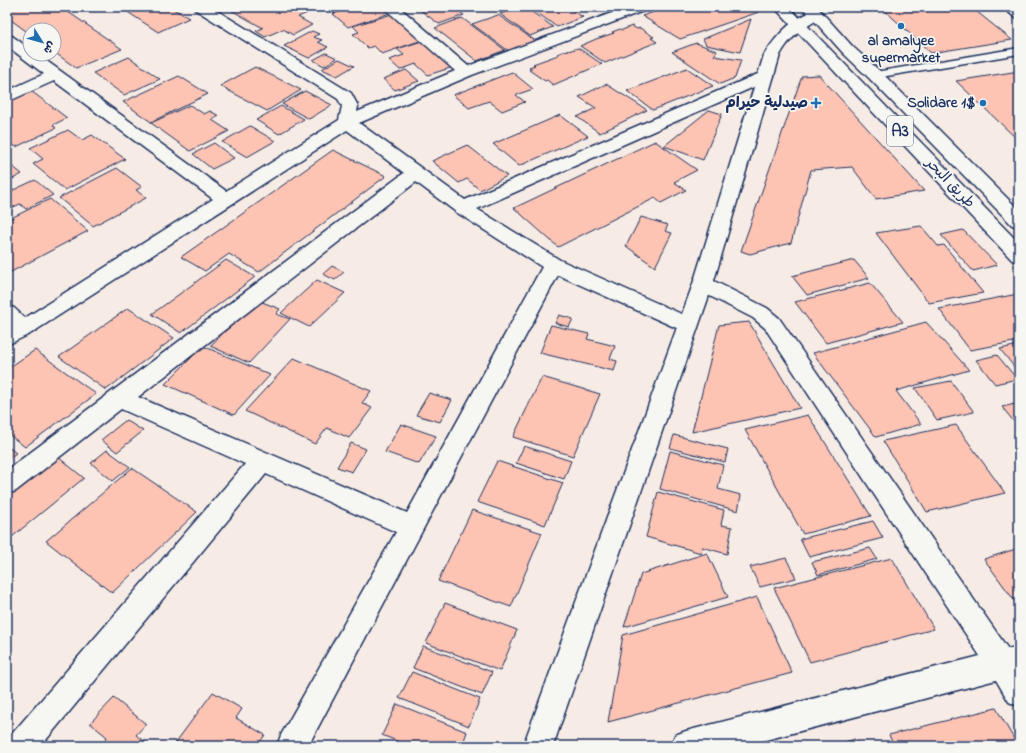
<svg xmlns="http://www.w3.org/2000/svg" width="1026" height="753" font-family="'Indie Flower','Playpen Sans Arabic',sans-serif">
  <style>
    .building { fill: #fdc3b3; stroke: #1b2f5e }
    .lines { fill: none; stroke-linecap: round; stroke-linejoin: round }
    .service-casing { stroke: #1b2f5e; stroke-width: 3 }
    .minor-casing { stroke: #1b2f5e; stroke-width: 3 }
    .secondary-casing { stroke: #1b2f5e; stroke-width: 3 }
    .trunk-casing { stroke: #1b2f5e; stroke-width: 3 }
    .service { fill: #f6f6f2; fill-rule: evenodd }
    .minor { fill: #f6f6f2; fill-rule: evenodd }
    .secondary { fill: #f6f6f2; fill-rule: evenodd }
    .trunk { fill: #f6f6f2; fill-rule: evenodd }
    .poi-dot { fill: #1f6fb2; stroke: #f6f6f2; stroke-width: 1.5 }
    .labels { text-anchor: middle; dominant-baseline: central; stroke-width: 3.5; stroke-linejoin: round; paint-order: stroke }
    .far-poi-label { font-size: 15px; font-weight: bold; fill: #1b2f5e; stroke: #f6f6f2; text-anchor: end }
    .far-street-label { font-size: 15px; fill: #1b2f5e; stroke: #f6f6f2 }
    .shield { fill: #f6f6f2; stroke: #5d6b8a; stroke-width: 1 }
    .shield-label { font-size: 17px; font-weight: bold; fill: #1b2f5e }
  </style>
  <rect width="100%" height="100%" fill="#f7ece5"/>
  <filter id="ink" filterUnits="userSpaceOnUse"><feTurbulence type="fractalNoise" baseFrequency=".025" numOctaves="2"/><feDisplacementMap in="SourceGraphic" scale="8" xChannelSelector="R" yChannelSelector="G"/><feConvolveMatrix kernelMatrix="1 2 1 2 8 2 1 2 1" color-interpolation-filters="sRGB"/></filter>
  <g filter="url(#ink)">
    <path class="building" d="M19,7H61L122,49L76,68L54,52V30H30V34L7,17V12Z
      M127,7H170L189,18L158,32L123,9Z
      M239,7H306L305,8L312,11L298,17L312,25L293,35L283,29L265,37L256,31L263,28L231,10Z
      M327,7H350L333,13Z
      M354,7H382L390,13L348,27L333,14Z
      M427,7H453L464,15L439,24L420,10Z
      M519,7H525L553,27L530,36L500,14Z
      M529,7H567L583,17L557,27Z
      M668,7H755L759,12L680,39L642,16Z
      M881,7H971L1012,40L931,53Z
      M392,14L422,40L382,54L374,46L368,48L353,34L359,32L353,26Z
      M498,15L537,42L510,52L472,24Z
      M462,18L505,50L477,61L435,28Z
      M751,19L740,52L706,45L703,39Z
      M632,26L637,29L640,28L654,37L651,38L657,42L605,63L580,46L596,39L614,33L612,32L620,29L622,30Z
      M312,31L319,34L313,37L322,40L318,42L328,47L309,58L284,46Z
      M422,41L453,67L428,75L416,64L400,70L389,60L404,55L397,49Z
      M696,43L717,51L714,56L741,60L735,78L720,84L672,52Z
      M578,48L602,64L553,85L547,80L545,81L529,70L532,69L529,67L535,65L533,64L558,55L557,54L567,50L568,51Z
      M326,53L337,58L324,66L313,60Z
      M129,57L160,79L124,95L93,73Z
      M339,59L354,66L337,76L322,69Z
      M255,67L301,90L267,111L220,86Z
      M687,68L713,86L653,110L627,91Z
      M406,70L419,81L395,90L383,79Z
      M1019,71V141L956,81Z
      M512,72L533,89L516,95L525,102L502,111L489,101L469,108L453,95Z
      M819,75L924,191L876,199L852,167L811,170L791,243L750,254L741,251L802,76Z
      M179,76L208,94L151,122L123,102Z
      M606,84L647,110L600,133L577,117L596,108L579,97Z
      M31,91L67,118L53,125L56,128L16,147L12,144L7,147V102Z
      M305,91L332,105L309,119L282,104Z
      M190,105L204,114L210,111L219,116L212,120L229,131L190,151L151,123Z
      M281,106L304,119L279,134L256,120Z
      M709,110L722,114L703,160L664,146Z
      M560,115L588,136L519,166L493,144Z
      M250,126L275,141L247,157L222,142Z
      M68,130L82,140L92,135L125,159L65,190L33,164L43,159L30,148Z
      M655,141L697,170L674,182L686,190L661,203L655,198L558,247L514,208Z
      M214,143L234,158L212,169L193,154Z
      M467,145L507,176L480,190L467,179L459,183L432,161Z
      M333,150L386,176L259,272L229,254L205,271L181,257Z
      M7,162L22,174L7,182Z
      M117,168L142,187L136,190L146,198L93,226L59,198Z
      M35,180L53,195L26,209L20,204L7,210V193Z
      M50,199L88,231L11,272L7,268V220Z
      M641,217L668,225L665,231L672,233L655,267L626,246Z
      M921,226L938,246L944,245L983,293L929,303L876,233Z
      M963,230L997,265L973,271L941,235Z
      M226,260L255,277L181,333L152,314Z
      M854,260L869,278L807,295L792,276Z
      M332,266L344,272L335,280L323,274Z
      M317,280L345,293L309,327L281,313Z
      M870,283L903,322L826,343L795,302Z
      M1018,294L1019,341L970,350L939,309Z
      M257,300L280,309L276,314L290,319L249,363L210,346Z
      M128,308L174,338L106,390L59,357Z
      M559,315L573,319L569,327L555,323Z
      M749,322L800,408L692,432L719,325Z
      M926,322L969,370L896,391L921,424L876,437L813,353Z
      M551,325L589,334L587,339L615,346L610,359L617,361L614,371L540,353Z
      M1019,345V373L1000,349Z
      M203,346L270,375L234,415L165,384Z
      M35,350L96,394L25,447L7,433V369Z
      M997,355L1017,379L995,384L976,360Z
      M294,358L371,391L362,403L372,408L349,438L327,428L315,444L245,411Z
      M542,377L600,394L573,456L513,437Z
      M951,381L974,412L937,420L915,388Z
      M429,393L452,400L440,422L416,415Z
      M1019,403V428L1002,407Z
      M808,415L871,516L803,534L745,430Z
      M126,420L143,431L117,452L101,440Z
      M401,424L436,436L419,464L385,452Z
      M956,425L1005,493L927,512L883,441Z
      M674,435L728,449L725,462L670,448Z
      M351,443L366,449L352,472L337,467Z
      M7,446L16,453L7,460Z
      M524,446L571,461L564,479L516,463Z
      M107,450L130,467L113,481L91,463Z
      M670,451L723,465L718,489L741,495L738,511L660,489Z
      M58,457L84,478L7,541V497Z
      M497,461L563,483L545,525L477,502Z
      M132,468L197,512L112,593L46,541Z
      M658,492L724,510L721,525L732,527L727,554L702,547L701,553L646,537Z
      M472,510L542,533L511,607L438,581Z
      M873,521L883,538L809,557L800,539Z
      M870,548L877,559L818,575L812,562Z
      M1019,548V607L984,559Z
      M707,553L728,597L624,627L641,574Z
      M786,558L796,578L760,587L750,567Z
      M892,558L934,629L810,662L774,588Z
      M757,597L792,673L608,722L623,635Z
      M445,603L517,630L500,671L426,643Z
      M423,646L492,672L482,695L413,668Z
      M412,672L480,699L469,726L399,698Z
      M213,692L242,709L236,718L265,735L257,746H173Z
      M114,698L146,724L136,735L150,746H99L107,737L90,723Z
      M397,704L467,732L462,746H409L382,735Z
      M996,708L1018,746H894L889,735Z
      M855,739L858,746H832Z"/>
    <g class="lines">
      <defs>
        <path id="service" d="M1002,7H1013L1019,11V19L1016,18Z
          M1019,48V54L875,78L870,75L875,72Z"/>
        <path id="minor" d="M194,7H211L351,93L358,106L357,112L455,71L383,7H399L468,66L628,7H648L646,10L472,75L359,123L465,200L760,73L766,71L772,73L774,76L772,79L477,209L560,260L695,320L698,325L695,330L688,333L681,330L558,275L308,746H277L281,735L396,532L266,474L41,746H7L11,735L245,464L121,409L16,491L7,494V470L404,173L347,130L30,334L7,345V328L8,327L7,326V306L14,308L25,318L213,199L54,81L7,102V91L44,74L7,46V35L12,36L30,49V54H37L226,191L339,120L342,106L338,99L196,10ZM416,182L456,212L542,267L407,513L138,397Z
          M703,277L710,279L767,308L779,318L1008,649L1019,646V706L1009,702L996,680L743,746H671L675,735L686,731L980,656L765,328L753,318L696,289L693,284L696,279Z"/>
        <path id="secondary" d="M816,11L821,12L823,15L821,18C804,27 789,38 780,55L713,284L553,746H523L693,284L764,55C776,36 794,16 816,11Z"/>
        <path id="trunk" d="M774,7H789L1019,243V262L1012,260Z
          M802,7H817L853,47L881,72L1019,210V227L1012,225L869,78L843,53Z"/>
      </defs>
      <use href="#service" class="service-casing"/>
      <use href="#minor" class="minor-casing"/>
      <use href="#secondary" class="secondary-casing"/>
      <use href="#trunk" class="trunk-casing"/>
      <use href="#service" class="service"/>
      <use href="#minor" class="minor"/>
      <use href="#secondary" class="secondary"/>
      <use href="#trunk" class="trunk"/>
    </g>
  </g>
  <g class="poi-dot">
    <circle cx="901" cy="26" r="4"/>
    <path d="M814 97h4v4h4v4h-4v4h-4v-4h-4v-4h4z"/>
    <circle cx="983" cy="103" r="4"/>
  </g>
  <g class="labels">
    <g class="far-poi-label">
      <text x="901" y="41" text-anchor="middle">al amalyee<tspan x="901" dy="17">supermarket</tspan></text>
      <text x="808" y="103">صيدلية حيرام</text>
      <text x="975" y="103">Solidare 1$</text>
    </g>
    <g class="far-street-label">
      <text transform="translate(950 183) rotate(46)">طريق البحر</text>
    </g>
    <rect class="shield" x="887" y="116" width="26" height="30" rx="3"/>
    <g class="shield-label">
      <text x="900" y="131">A3</text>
    </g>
  </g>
  <rect width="1026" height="753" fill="none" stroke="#f6f6f2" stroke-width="24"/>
  <rect x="12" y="12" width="1002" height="729" fill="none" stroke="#1b2f5e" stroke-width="1.5" filter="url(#ink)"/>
  <g transform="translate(42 42) rotate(127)"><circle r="19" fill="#f6f6f2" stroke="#9ea6b7"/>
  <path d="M0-3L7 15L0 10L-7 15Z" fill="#1f6fb2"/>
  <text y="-6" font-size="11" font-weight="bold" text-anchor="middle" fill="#1b2f5e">ش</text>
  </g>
</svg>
